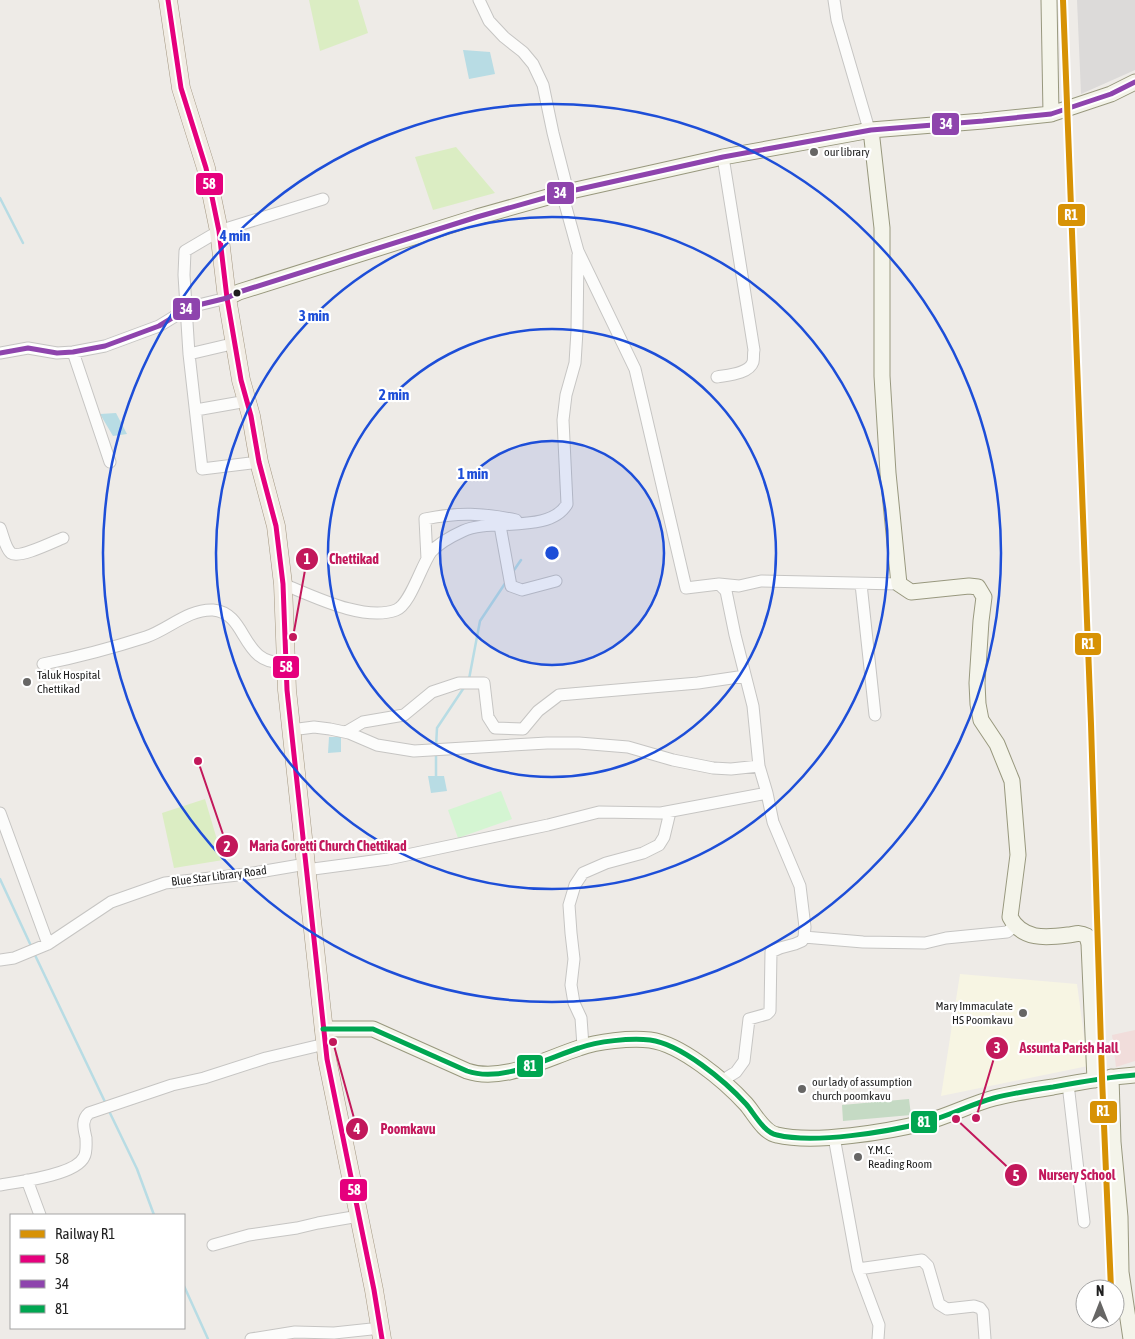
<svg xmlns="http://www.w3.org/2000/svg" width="1135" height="1339" font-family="'Asap Condensed',sans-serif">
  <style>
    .commercial { fill: #f1dddb }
    .education { fill: #f7f5e3 }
    .religious { fill: #dcdad9 }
    .grass { fill: #dbedc3 }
    .cemetery { fill: #c5dac4 }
    .park { fill: #d4f5d2 }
    .water { fill: #b8dce4 }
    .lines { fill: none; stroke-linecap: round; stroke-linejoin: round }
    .stream { stroke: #b8dce4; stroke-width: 2.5 }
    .street-casing { stroke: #c6c5c3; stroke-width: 13 }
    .secondary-casing { stroke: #98987e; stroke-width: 17 }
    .primary-casing { stroke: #a49883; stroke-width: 19 }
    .street { stroke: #fcfcfb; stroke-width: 11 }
    .secondary { stroke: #f4f4ea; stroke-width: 15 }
    .primary { stroke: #f1ece4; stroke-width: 18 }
    .bus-1-casing { stroke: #fff; stroke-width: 9 }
    .bus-2-casing { stroke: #fff; stroke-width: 9 }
    .bus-3-casing { stroke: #fff; stroke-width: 9 }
    .bus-1 { stroke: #e5007d; stroke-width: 5 }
    .bus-2 { stroke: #8e44ad; stroke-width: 5 }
    .bus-3 { stroke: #00a651; stroke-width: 5 }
    .rail-1-casing { stroke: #fff; stroke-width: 10 }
    .rail-1 { stroke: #d79205; stroke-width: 6 }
    .ring { fill: none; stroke: #1d4ed8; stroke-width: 2.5 }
    .poi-dot { fill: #676665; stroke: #fff; stroke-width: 2 }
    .bus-dot { fill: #1f1f1f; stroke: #fff; stroke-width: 2 }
    .labels { text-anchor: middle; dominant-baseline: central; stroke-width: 4.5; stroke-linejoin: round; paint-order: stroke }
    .poi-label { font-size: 12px; fill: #1f1f1f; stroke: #fff; text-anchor: start }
    .street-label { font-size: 12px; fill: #1f1f1f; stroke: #fff }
    .centre { fill: #1d4ed8; stroke: #fff; stroke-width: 2.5 }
    .ring-label { font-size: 15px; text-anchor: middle; font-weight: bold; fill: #1d4ed8; stroke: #fff; stroke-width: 4.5; stroke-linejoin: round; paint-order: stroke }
    .leader { fill: none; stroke: #c2185b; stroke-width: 2 }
    .callout-dot { fill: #c2185b; stroke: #fff; stroke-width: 2 }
    .mark-label { font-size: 15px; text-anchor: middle; font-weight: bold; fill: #fff }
    .callout-label { font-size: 14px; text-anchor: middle; font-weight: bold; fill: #c2185b; stroke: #fff; stroke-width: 4.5; stroke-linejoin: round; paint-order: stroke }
    .line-badge { stroke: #fff; stroke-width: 2 }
    .badge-label { font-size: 14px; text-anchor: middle; font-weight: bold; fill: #fff }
  </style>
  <rect width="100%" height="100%" fill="#eeebe7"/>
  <path class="commercial" d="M1135,1030V1061L1116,1067L1112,1035Z"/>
  <path class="education" d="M960,974L1077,984L1088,1066L941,1096Z"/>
  <path class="religious" d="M1077,0H1135V70L1081,94Z"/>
  <path class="grass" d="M309,0H358L368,33L320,51Z
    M456,147L495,193L433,210L415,157Z
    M205,799L223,860L174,868L162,813Z"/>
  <path class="cemetery" d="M909,1099L911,1115L843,1121L842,1105Z"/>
  <path class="park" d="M501,791L512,819L458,838L448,810Z"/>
  <path class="water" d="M463,50L490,52L495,74L469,79Z
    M116,413L127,434L113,436L100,414Z
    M329,737H341V752L328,753Z
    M428,776H444L447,791L431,793Z"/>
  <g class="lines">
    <path class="stream" d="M0,198L23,243
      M512,573L521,560
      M469,679L480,621L506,582
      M436,747L437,728L465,686
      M436,777V753
      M0,879L32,948
      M34,953L106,1104
      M109,1111L137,1169L154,1215
      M184,1286L208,1339"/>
    <defs>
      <path id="street" d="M479,0L489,21L504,37L523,52L533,64L543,85L553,133L568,192
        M834,0L837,20L868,126L871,130
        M562,193L578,251L635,369L686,588L719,584L726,591L735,635L753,706L759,766L767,793L773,822L800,886L805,927L804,937L802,941L795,944L780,948L771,952L770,1011L767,1014L749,1019L744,1061L736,1072L723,1080
        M73,352L110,462
        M0,353L28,348L57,353L73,352L105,346L159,326L190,307L227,298
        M189,354L236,343
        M717,377C727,375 749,374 753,362C754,358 753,354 754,350L723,157
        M196,410L247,401
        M259,462L202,469L189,354L184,275L185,251L219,231L323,199
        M499,520L511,586L522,590L556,581
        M0,528C3,535 5,548 11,553C19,559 53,542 63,538
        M427,559L425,519C459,512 482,513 516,520
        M283,584C313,596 364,622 396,610C410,605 421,566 431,552C439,543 452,536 463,531C490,518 550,534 567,504L563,420L566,395L575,363L577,331L578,255
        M719,584L739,586L761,581L899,584
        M861,584L875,715
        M43,664C78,657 112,648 146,637C169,629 188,609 213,610C249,613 240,667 286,662
        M291,730L314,727L330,729L349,733L377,745L414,751L547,743H579L628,747L673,760L713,768L731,769L759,766
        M346,732L363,722L404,715L432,692L459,683H484L488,717L495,728L523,729L538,711L559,695L698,683L745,676
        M0,813L48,944
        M306,870L388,859L548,825L599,812L661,813L767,793
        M804,937L863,942L925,943L946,938L1007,932L1015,926
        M0,960L14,958L48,944L111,902L165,883L247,874L306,864
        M583,1046L581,1018L574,1003L571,985L574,959L571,933L569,905L575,885L583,873L606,863L643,853L659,845L664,837L670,812
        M1068,1084L1084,1222
        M834,1137L858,1269L879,1325L878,1339
        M27,1180L40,1215
        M0,1185C18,1182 76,1175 84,1157C87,1152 86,1144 86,1138C84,1129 81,1120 89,1113L172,1085L204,1078L266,1058L325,1044
        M213,1245L249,1235L297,1228L318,1223L359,1216
        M858,1269L922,1260L928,1266L939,1304L947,1309L974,1306L980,1308L983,1312L985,1339
        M251,1339L295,1332L334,1333L381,1328"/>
      <path id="secondary" d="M1049,0L1051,114
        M871,130L882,228V376L888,473L899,584L911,592L969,586L978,587L984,597L981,621L977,683L978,704L981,720L997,744L1012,781L1018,855L1010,917C1022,940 1045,938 1068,935C1076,934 1079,932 1087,936L1089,944L1095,1080
        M227,298L239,292L477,217L562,193L723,157L871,130L983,121L1051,114L1111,94L1135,82
        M323,1029H373L467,1071C502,1083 545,1059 579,1048C598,1041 630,1038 650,1040C681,1044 725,1081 746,1104C754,1113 764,1133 777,1135C814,1144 888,1132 926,1122C949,1116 971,1104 994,1098C1013,1093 1033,1090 1053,1087C1080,1082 1107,1077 1135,1075
        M1111,1077L1113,1142L1120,1217L1121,1272L1131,1339"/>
      <path id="primary" d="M168,0L181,88L206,168L219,231L227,298L241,380L251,416L259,462L276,526L283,584L287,690L327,1059L374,1290L382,1339"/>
    </defs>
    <use href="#street" class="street-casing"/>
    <use href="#secondary" class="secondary-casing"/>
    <use href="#primary" class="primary-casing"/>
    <use href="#street" class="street"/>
    <use href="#secondary" class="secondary"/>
    <use href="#primary" class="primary"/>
    <defs>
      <path id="bus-1" d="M168,0L181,88L206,168L219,231L227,298L241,380L251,416L259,462L276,526L283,584L287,690L327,1059L374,1290L382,1339"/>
      <path id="bus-2" d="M0,353L28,348L57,353L73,352L105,346L159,326L190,307L227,298L239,292L477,217L562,193L723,157L871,130L983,121L1051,114L1111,94L1135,82"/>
      <path id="bus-3" d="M323,1029H373L467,1071C502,1083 545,1059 579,1048C598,1041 630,1038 650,1040C681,1044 725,1081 746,1104C754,1113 764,1133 777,1135C814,1144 888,1132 926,1122C949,1116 971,1104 994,1098C1013,1093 1033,1090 1053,1087C1080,1082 1107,1077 1135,1075"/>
    </defs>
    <use href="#bus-1" class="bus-1-casing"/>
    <use href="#bus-2" class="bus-2-casing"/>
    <use href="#bus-3" class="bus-3-casing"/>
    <use href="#bus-1" class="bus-1"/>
    <use href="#bus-2" class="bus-2"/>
    <use href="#bus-3" class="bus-3"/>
    <defs>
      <path id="rail-1" d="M1063,0L1091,724L1102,1078L1111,1289"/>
    </defs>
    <use href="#rail-1" class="rail-1-casing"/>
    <use href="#rail-1" class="rail-1"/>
  </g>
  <circle cx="552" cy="553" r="112" fill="#1d4ed8" fill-opacity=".12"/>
  <g class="ring">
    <circle cx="552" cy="553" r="112"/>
    <circle cx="552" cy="553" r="224"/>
    <circle cx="552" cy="553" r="336"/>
    <circle cx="552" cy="553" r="449"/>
  </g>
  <g class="poi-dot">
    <circle cx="814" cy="152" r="5"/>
    <circle cx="27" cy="682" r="5"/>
    <circle cx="1023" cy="1013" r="5"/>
    <circle cx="802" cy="1089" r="5"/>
    <circle cx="858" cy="1157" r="5"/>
  </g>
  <circle class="bus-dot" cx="237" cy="293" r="4.5"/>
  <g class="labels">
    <g class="poi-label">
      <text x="824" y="152">our library</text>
      <text x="37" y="675">Taluk Hospital<tspan x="37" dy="14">Chettikad</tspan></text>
      <text x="1013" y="1006" text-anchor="end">Mary Immaculate<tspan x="1013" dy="14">HS Poomkavu</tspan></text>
      <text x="812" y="1082">our lady of assumption<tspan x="812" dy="14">church poomkavu</tspan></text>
      <text x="868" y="1150">Y.M.C.<tspan x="868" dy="14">Reading Room</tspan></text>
    </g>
    <g class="street-label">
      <text transform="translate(219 876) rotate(-7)">Blue Star Library Road</text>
    </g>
  </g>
  <circle cx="552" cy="553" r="8" class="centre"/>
  <g class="ring-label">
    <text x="235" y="241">4 min</text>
    <text x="314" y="321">3 min</text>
    <text x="394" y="400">2 min</text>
    <text x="473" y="479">1 min</text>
  </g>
  <path class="leader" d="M293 637L307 559M198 761L227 846M976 1118L997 1048M333 1042L357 1129M956 1119L1016 1175"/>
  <g class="callout-dot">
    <circle cx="293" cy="637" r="5"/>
    <circle cx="198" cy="761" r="5"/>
    <circle cx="976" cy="1118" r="5"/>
    <circle cx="333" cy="1042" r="5"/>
    <circle cx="956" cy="1119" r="5"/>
    <circle cx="307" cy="559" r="12"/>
    <circle cx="227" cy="846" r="12"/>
    <circle cx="997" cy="1048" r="12"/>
    <circle cx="357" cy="1129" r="12"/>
    <circle cx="1016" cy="1175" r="12"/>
  </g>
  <g class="mark-label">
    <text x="307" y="564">1</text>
    <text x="227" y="852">2</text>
    <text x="997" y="1053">3</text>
    <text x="357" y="1134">4</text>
    <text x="1016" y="1181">5</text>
  </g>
  <g class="callout-label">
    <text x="354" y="564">Chettikad</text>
    <text x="328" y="851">Maria Goretti Church Chettikad</text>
    <text x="1069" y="1053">Assunta Parish Hall</text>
    <text x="408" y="1134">Poomkavu</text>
    <text x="1077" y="1180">Nursery School</text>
  </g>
  <g class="line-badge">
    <rect x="931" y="112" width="29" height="24" rx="5" fill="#8e44ad"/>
    <rect x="195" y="172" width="29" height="24" rx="5" fill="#e5007d"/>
    <rect x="546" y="181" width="29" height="24" rx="5" fill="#8e44ad"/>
    <rect x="1057" y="203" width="29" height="24" rx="5" fill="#d79205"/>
    <rect x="172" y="297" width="29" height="24" rx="5" fill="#8e44ad"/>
    <rect x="1074" y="632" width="28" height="24" rx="5" fill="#d79205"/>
    <rect x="272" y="655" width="28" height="24" rx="5" fill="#e5007d"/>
    <rect x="516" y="1054" width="28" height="24" rx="5" fill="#00a651"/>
    <rect x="1089" y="1100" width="29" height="24" rx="5" fill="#d79205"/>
    <rect x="910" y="1110" width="28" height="24" rx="5" fill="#00a651"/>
    <rect x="339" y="1178" width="29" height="24" rx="5" fill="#e5007d"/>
  </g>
  <g class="badge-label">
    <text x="946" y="129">34</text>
    <text x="209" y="189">58</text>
    <text x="560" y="198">34</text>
    <text x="1071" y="220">R1</text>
    <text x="186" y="314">34</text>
    <text x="1088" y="649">R1</text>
    <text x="286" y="672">58</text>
    <text x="530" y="1071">81</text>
    <text x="1103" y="1116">R1</text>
    <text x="924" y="1127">81</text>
    <text x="354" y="1195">58</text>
  </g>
  <rect x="10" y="1214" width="175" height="115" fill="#ffffff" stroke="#a5a5a5"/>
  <rect x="20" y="1230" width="25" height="8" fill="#d79205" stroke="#a5a5a5"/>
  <text x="55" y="1239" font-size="15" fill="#1f1f1f">Railway R1</text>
  <rect x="20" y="1255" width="25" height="8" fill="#e5007d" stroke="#a5a5a5"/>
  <text x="55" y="1264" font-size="15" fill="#1f1f1f">58</text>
  <rect x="20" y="1280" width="25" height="8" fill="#8e44ad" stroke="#a5a5a5"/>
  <text x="55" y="1289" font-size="15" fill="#1f1f1f">34</text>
  <rect x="20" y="1305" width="25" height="8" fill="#00a651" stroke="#a5a5a5"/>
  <text x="55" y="1314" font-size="15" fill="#1f1f1f">81</text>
  <g transform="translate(1100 1304)"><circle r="24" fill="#ffffff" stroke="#a5a5a5"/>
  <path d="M0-4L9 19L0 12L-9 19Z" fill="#676665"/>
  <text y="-8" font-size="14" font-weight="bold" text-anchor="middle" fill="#1f1f1f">N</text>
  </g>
</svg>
